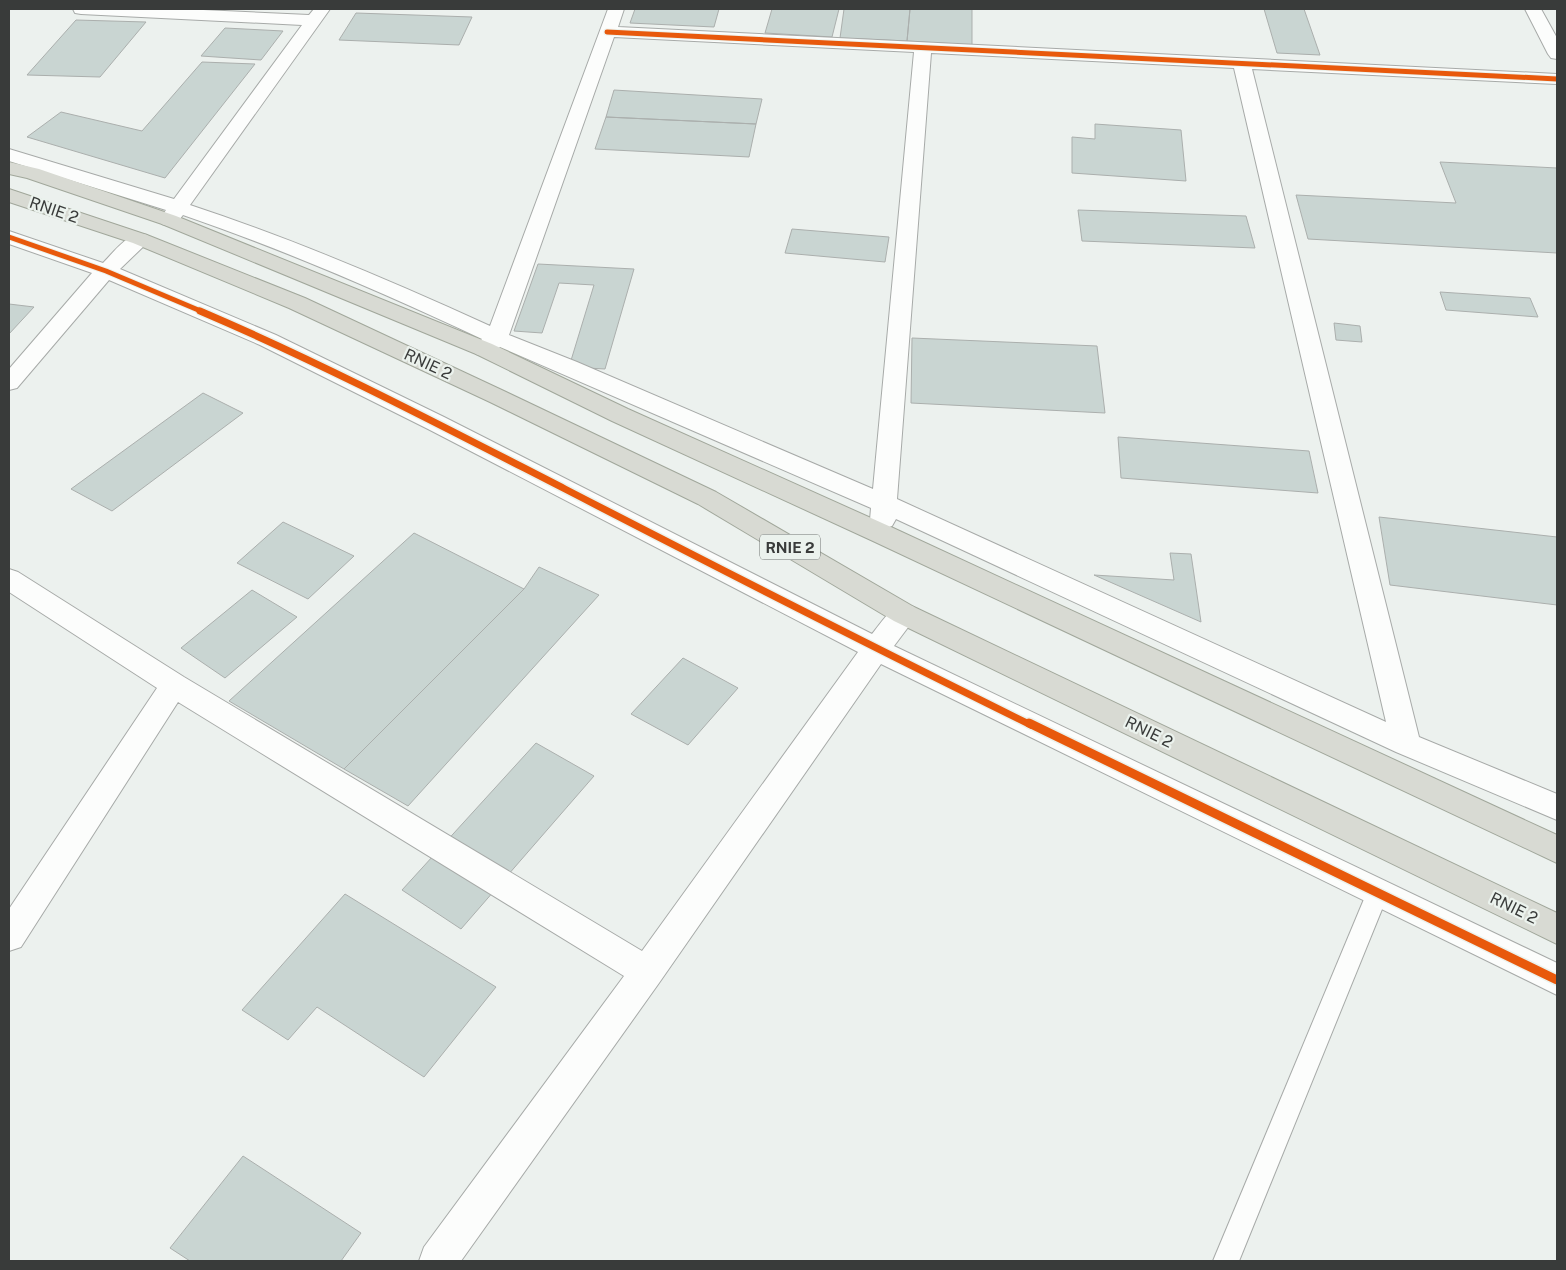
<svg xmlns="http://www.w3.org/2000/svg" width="1566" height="1270" font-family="'Public Sans',sans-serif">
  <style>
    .building { fill: #c9d5d2; stroke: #abafad }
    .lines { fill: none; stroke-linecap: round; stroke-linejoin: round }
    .service-casing { stroke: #a7aaa8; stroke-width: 2 }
    .minor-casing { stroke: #a7aaa8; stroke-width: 2 }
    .trunk-casing { stroke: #a1a79b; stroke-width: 2 }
    .service { fill: #fcfdfc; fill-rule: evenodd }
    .minor { fill: #fcfdfc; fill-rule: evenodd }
    .trunk { fill: #d8dad3; fill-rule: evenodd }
    .cycleway-far2-casing { stroke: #ebf2ed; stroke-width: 7 }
    .cycleway-far1-casing { stroke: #ebf2ed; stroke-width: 10 }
    .cycleway-casing { stroke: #ebf2ed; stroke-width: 12 }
    .cycleway-far2 { stroke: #e8590c; stroke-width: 5 }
    .cycleway-far1 { stroke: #e8590c; stroke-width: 7 }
    .cycleway { stroke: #e8590c; stroke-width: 9 }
    .labels { text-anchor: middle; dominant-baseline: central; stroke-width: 4.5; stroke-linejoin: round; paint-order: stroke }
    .shield { fill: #ebf2ed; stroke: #6e7270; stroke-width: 1 }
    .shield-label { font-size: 15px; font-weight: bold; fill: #393b3a }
    .street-label { font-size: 16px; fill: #393b3a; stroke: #ebf2ed }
  </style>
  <rect width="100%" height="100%" fill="#ecf1ee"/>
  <path class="building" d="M635,9H719L714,27L630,23Z
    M772,9H839L832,37L765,33Z
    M844,9H910L907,41L840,38Z
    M910,9H972V45L907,41Z
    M1264,9H1304L1320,55L1277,53Z
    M356,13L472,17L459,45L339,40Z
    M76,20L146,22L100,77L27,75Z
    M225,28L283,31L261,60L201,56Z
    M202,62L255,64L165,178L27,137L61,112L142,131Z
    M614,90L762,99L756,124L606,117Z
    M606,117L756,124L749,157L595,149Z
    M1095,124L1181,130L1186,181L1072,173V137L1095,139Z
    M1440,162L1557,168V253L1308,239L1296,195L1456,203Z
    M1078,210L1246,216L1255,248L1082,241Z
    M792,229L889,237L885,262L785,253Z
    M538,264L634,269L605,369L569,367L594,285L559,283L542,333L514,331Z
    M1440,292L1530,298L1538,317L1446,310Z
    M9,304L34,307L9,334Z
    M1334,323L1360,326L1362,342L1336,340Z
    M912,338L1097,346L1105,413L911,403Z
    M203,393L243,413L112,511L71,489Z
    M1118,437L1309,451L1318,493L1121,478Z
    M1379,517L1557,537V605L1390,585Z
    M283,522L354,556L308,599L237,563Z
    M414,533L524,589L344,769L229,701Z
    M1170,553L1191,554L1201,622L1094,575L1174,580Z
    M539,567L599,595L408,806L344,769L524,589Z
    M252,590L297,617L225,678L181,648Z
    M683,658L738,688L688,745L631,714Z
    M536,743L594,776L461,929L402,890Z
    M345,894L496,987L424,1077L317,1007L288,1040L242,1010Z
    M243,1156L361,1233L341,1261H190L170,1248Z"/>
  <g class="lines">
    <defs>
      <path id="service" d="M1378,882L1386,885L1389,892L1239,1261H1213L1367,892L1370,885Z"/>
      <path id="minor" d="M73,9H182L309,15L314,9H330L190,205C293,239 392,281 490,326L608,9H624L618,27L1557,74V84L1252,69L1419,737L1557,794V820L1396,752L896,519L892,526L883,529L874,526L870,520L871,508L500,347C492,354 487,357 476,354L473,349L482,339C384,293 285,250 183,215L176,224L169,226L162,224L159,220L166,210L9,161V149L174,199L302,25L81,14L75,13ZM614,37L914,52L873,489L577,362L509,335ZM931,53L1234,68L1386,722L897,499Z
        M1525,9H1541L1557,38V59L1551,58L1548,54Z
        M9,231L103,263C115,251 129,230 147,235L150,239L147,243L120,269L276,335L444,417L872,634C884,620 893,600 914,607L918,614L894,646L1557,963V995L881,664L659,983L461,1261H419L424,1247L624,976L178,702L21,947L9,951V909L157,688L9,592V569L18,572L184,677L642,951L858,652L428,429L260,345L109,280L17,388L9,390V369L92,273L9,244Z"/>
      <path id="trunk" d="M9,162L39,169L176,216L492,344L628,409L891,527L1557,835V863L873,541L612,421L476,354L162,224L27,178L9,174Z
        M9,189L147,235L305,298L506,392L716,492L914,607L1557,913V944L894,621L698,504L490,402L289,308L133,243L9,202Z"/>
    </defs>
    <use href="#service" class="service-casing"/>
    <use href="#minor" class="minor-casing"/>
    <use href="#trunk" class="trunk-casing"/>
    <use href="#service" class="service"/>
    <use href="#minor" class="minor"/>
    <use href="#trunk" class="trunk"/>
    <defs>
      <path id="cycleway-far2" d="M607,32L1557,79
        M9,237L106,271L203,312"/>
      <path id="cycleway-far1" d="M200,311C324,364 444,427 565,489C720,569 875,648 1031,725"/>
      <path id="cycleway" d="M1029,723L1557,980"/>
    </defs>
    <use href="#cycleway-far2" class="cycleway-far2-casing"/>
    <use href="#cycleway-far1" class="cycleway-far1-casing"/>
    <use href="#cycleway" class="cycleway-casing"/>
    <use href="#cycleway-far2" class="cycleway-far2"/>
    <use href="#cycleway-far1" class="cycleway-far1"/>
    <use href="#cycleway" class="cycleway"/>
  </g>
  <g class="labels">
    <rect class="shield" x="760" y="534.5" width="60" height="25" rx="4"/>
    <g class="shield-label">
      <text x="790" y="547">RNIE 2</text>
    </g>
    <g class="street-label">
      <text transform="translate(54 210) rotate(19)">RNIE 2</text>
      <text transform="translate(428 364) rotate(25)">RNIE 2</text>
      <text transform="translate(1149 732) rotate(26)">RNIE 2</text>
      <text transform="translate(1514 908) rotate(26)">RNIE 2</text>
    </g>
  </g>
  <rect width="1566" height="1270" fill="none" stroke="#393b3a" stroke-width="20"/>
</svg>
